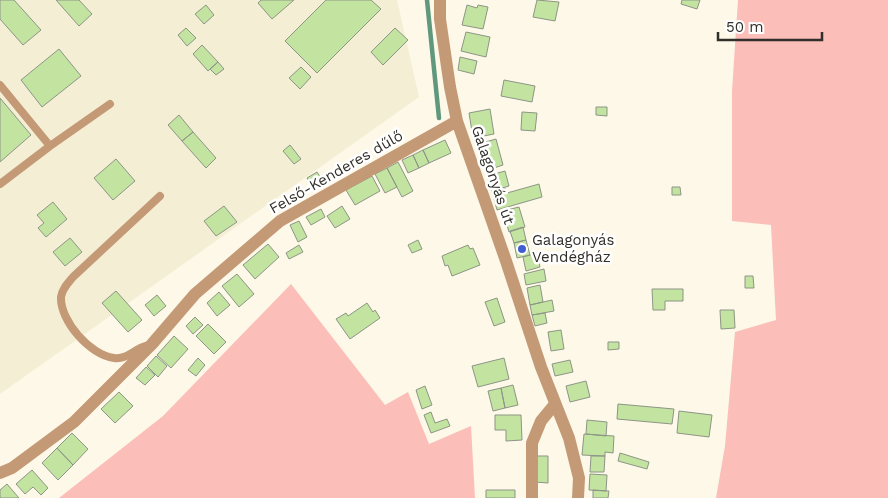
<svg xmlns="http://www.w3.org/2000/svg" width="888" height="498" font-family="'Work Sans',sans-serif">
  <style>
    .built { fill: #f4eed5 }
    .green { fill: #fbbeb8 }
    .lines { fill: none; stroke-linecap: round; stroke-linejoin: round }
    .stream { stroke: #60987e; stroke-width: 4.5 }
    .building { fill: #c3e4a1; stroke: #8d9586 }
    .service { stroke: #c49976; stroke-width: 8 }
    .minor { stroke: #c49976; stroke-width: 12 }
    .poi-dot { fill: #415ed1; stroke: #fff; stroke-width: 2 }
    .labels { text-anchor: middle; dominant-baseline: central; stroke-width: 5; stroke-linejoin: round; paint-order: stroke }
    .street-label { font-size: 15px; fill: #312f29; stroke: #fff }
    .poi-label { font-size: 15px; fill: #312f29; stroke: #fff; text-anchor: start }
  </style>
  <rect width="100%" height="100%" fill="#fdf8e7"/>
  <path class="built" d="M0,0H397L419,97L0,394Z"/>
  <path class="green" d="M738,0H888V498H716L725,446L735,332L776,320L771,225L732,221V91Z
    M291,284L385,405L408,392L429,444L471,426L475,498H59L163,416Z"/>
  <g class="lines">
    <path class="stream" d="M427,0L439,118"/>
  </g>
  <path class="building" d="M0,0H14L41,30L23,45L0,19Z
    M56,0H79L92,14L79,26Z
    M261,0H294L272,19L258,3Z
    M326,0H371L381,9L317,73L285,41Z
    M537,0L559,2L555,21L533,17Z
    M682,0H700L697,9L681,4Z
    M206,5L214,15L204,24L195,14Z
    M467,5L477,8L478,5L488,7L483,29L462,25Z
    M186,28L196,38L187,46L178,35Z
    M395,28L408,40L383,65L371,52Z
    M466,32L490,37L486,57L461,51Z
    M202,45L218,62L208,71L193,54Z
    M59,49L81,76L42,107L21,80Z
    M460,57L477,61L474,74L458,70Z
    M218,62L224,69L216,75L210,69Z
    M301,67L311,77L300,89L289,78Z
    M504,80L535,86L532,102L501,96Z
    M0,98L31,135L0,162Z
    M596,107H607V116L596,115Z
    M490,109L494,134L473,138L469,113Z
    M522,112L537,113L535,131L521,130Z
    M179,115L193,132L182,141L168,125Z
    M193,132L216,158L206,168L182,141Z
    M496,139L503,165L485,171L478,144Z
    M445,140L451,153L429,163L423,150Z
    M290,145L301,159L294,164L283,151Z
    M423,150L429,163L419,168L413,155Z
    M413,155L419,168L408,173L402,160Z
    M116,159L135,181L113,200L94,178Z
    M398,162L413,191L402,197L387,168Z
    M387,168L397,187L385,193L375,174Z
    M505,171L509,186L492,191L487,176Z
    M317,172L321,178L311,184L307,178Z
    M372,176L380,191L355,205L346,190Z
    M539,184L542,197L497,210L492,191L505,188L507,193Z
    M672,187H680L681,195H672Z
    M53,202L67,219L46,237L38,228L44,223L37,215Z
    M224,206L237,222L216,236L204,221Z
    M342,206L350,219L335,228L327,216Z
    M519,207L525,227L509,232L503,211Z
    M321,209L325,217L311,225L306,217Z
    M299,221L307,237L298,242L290,225Z
    M523,227L526,240L514,243L510,231Z
    M70,238L82,252L65,266L53,252Z
    M418,240L422,249L412,253L408,245Z
    M526,240L530,255L517,258L514,243Z
    M268,244L279,257L255,279L243,265Z
    M299,245L303,252L289,259L286,253Z
    M468,245L470,249L473,248L480,265L452,276L448,265L445,266L442,256Z
    M537,253L540,267L526,271L523,257Z
    M544,269L546,281L526,285L524,274Z
    M237,274L254,294L239,307L222,286Z
    M745,276H753L754,288H745Z
    M540,285L543,302L530,305L527,288Z
    M652,289H683V301H665V310H653Z
    M116,291L142,320L128,332L102,303Z
    M219,292L230,305L217,316L207,303Z
    M157,295L166,306L154,316L145,305Z
    M497,298L505,322L494,326L485,302Z
    M552,300L554,311L532,315L530,305Z
    M367,303L373,312L375,310L380,318L350,339L336,319L346,313L348,316Z
    M720,310H734L735,328L721,329Z
    M545,313L547,323L535,326L532,315Z
    M195,317L203,325L193,334L186,326Z
    M208,324L226,342L214,354L196,336Z
    M561,330L564,349L551,351L548,332Z
    M174,336L188,349L171,368L157,355Z
    M608,342H619V349L608,350Z
    M156,356L167,366L158,377L147,366Z
    M198,358L205,365L196,376L188,370Z
    M504,358L509,379L478,387L472,366Z
    M570,360L573,372L555,376L552,364Z
    M146,367L155,375L145,385L136,378Z
    M586,381L590,397L570,402L566,386Z
    M513,385L518,405L505,408L501,388Z
    M425,386L432,405L422,409L416,390Z
    M501,388L505,408L493,411L488,391Z
    M119,392L133,406L115,423L101,409Z
    M618,404L674,409L672,424L617,419Z
    M679,411L712,415L709,437L677,433Z
    M431,412L435,423L447,419L450,426L431,433L424,415Z
    M495,415H521L522,440L506,441V430H495Z
    M587,420L607,422L606,436L586,434Z
    M72,433L88,449L73,465L57,448Z
    M584,434L614,436L613,453L605,452V456L582,455Z
    M57,448L73,465L58,480L42,463Z
    M620,453L649,462L647,469L618,461Z
    M535,456H548V483L535,482Z
    M591,456H605L604,472H590Z
    M32,470L48,488L41,495L33,487L25,494L16,484Z
    M590,474L607,475L606,491L589,490Z
    M7,484L19,498H0V490Z
    M486,490H515V498H486Z
    M593,490L609,491L608,498H593Z"/>
  <g class="lines">
    <path class="service" d="M0,85L50,146
      M0,184L50,146L110,104
      M146,346C134,349 127,360 114,358C90,355 60,321 61,297C62,289 68,283 73,277L160,196"/>
    <path class="minor" d="M440,0V19L450,87L457,121L506,261L541,367L569,438L579,478L578,498
      M0,473L12,468L74,422L152,344L195,294L280,221L457,121
      M532,498V443L541,421L555,404"/>
  </g>
  <circle class="poi-dot" cx="522" cy="249" r="5"/>
  <g class="labels">
    <g class="street-label">
      <text transform="translate(336 172) rotate(-30)">Felső-Kenderes dűlő</text>
      <text transform="translate(493 175) rotate(71)">Galagonyás út</text>
    </g>
    <g class="poi-label">
      <text x="532" y="240">Galagonyás<tspan x="532" dy="17">Vendégház</tspan></text>
    </g>
  </g>
  <path d="M718 32v8h104v-8" fill="none" stroke="#312f29" stroke-width="2.5"/>
  <text x="726" y="32" font-size="15" fill="#312f29" stroke="#ffffff" stroke-width="4" paint-order="stroke">50 m</text>
</svg>
